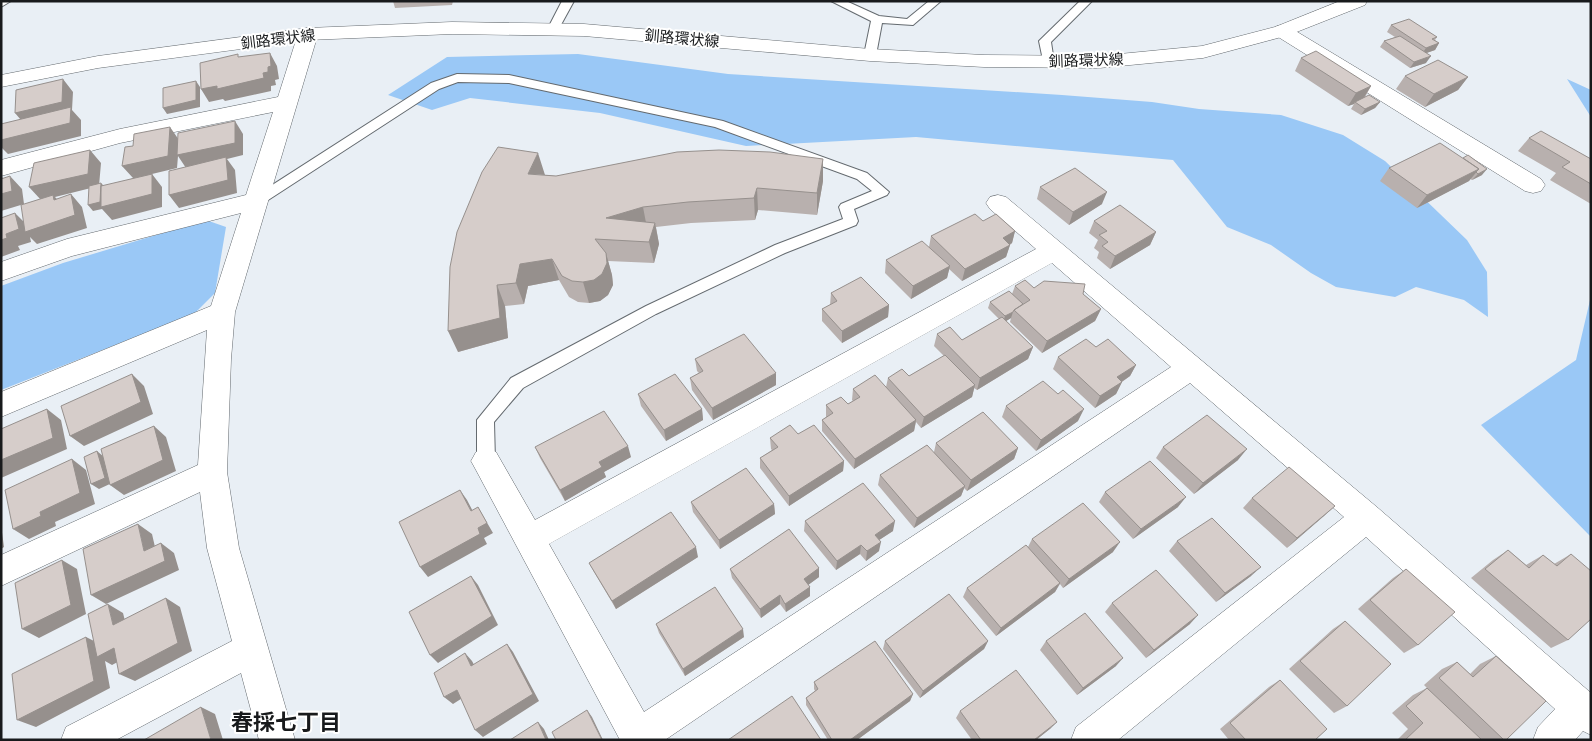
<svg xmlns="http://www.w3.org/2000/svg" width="1592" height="741" font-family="'Public Sans','Noto Sans JP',sans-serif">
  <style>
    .green { fill: #9ac8f6 }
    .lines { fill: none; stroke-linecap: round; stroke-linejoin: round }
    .lane-casing { stroke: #646a6f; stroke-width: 2 }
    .street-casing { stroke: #646a6f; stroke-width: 1 }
    .secondary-casing { stroke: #646a6f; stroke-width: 1 }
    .lane { fill: #fff; fill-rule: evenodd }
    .street { fill: #fff; fill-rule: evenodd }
    .secondary { fill: #fff; fill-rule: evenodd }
    .wall { fill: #b8b0ae }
    .shaded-wall { fill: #96908d }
    .building { fill: #d6cdca; stroke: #96908d }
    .labels { text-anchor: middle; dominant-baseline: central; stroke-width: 4; stroke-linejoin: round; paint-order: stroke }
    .far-street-label { font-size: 15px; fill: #181a1c; stroke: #fff }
    .near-neighbourhood-label { font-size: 22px; font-weight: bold; fill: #181a1c; stroke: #fff }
  </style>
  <rect width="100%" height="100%" fill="#e9eff5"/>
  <path class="green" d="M578,54L728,74L1062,95L1152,102L1199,109L1281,115L1343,135L1385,161L1467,240L1487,272L1488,317L1464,300L1416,287L1395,297L1336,287L1311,273L1271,245L1227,227L1173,160L916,137L746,146L600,113L470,98L432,110L388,95L447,57Z
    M1567,79L1591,90V117Z
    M206,220L226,227L215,293L194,314L1,390V286L63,263Z
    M1591,296V537L1481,425L1576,360Z"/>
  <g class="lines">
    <defs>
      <path id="lane" d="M1,1H11L1,7Z
        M562,1H574L557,32H549L547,30Z
        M831,1H846L879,16L907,19L929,1H941L913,25L882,23L876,55L870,59L864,55L871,21Z
        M1080,1H1092L1051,42L1054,62L1052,65H1044L1039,41Z
        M457,74L509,75L723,121L867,173L889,192L887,195L854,209L858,221L856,225L785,253L656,314L523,388L494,422L495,461L492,466L486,469L480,466L477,461V420L511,378L646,306L775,245L843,219L839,207L841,204L872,191L857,179L715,127L509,83L458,82L439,89L262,204H252L250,201L252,198L431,83Z"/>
      <path id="street" d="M1282,25L1289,27L1541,179L1545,185L1541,191L1533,193L1525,191L1275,35L1272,31L1275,27Z
        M308,28L315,30L318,34L235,312L231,359L227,472L239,548L295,740H259L241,673L116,740H61L66,727L232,641L207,548L200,492L1,586V555L198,465L207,330L1,417V392L211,306L241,213L72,256L1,281V262L67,239L246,195L273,112L120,143L1,176V160L120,129L278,97L298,34L301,30Z
        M998,195L1006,197L1378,508L1591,693V735L1583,731L1575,740H1533L1538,727L1555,709L1366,537L1118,740H1071L1076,727L1344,517L1190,383L665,740H620L476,470L471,461L476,452L486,448L496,452L535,520L1036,249L990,209L986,203L990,197ZM1052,263L1171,367L644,712L549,544Z"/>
      <path id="secondary" d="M1340,1H1367L1365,5L1289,35L1203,58L1099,68L984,67L870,61L584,36L452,34L308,40L98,68L1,87V75L98,56L308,28L452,22L584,24L870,49L984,55L1099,56L1202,46L1275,27Z"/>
    </defs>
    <use href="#lane" class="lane-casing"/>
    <use href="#street" class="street-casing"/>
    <use href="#secondary" class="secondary-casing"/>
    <use href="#lane" class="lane"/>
    <use href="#street" class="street"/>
    <use href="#secondary" class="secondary"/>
  </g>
  <path class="wall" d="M393,1H453L452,5L395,8Z
    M1391,25L1437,37L1435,40L1439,43L1435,50L1426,53V63L1410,68L1380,47L1384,41L1395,37L1387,32Z
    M1301,58L1371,86L1365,97L1380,102L1375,108L1361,115L1351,109L1354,104L1348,106L1295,71Z
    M1405,76L1468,77L1458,90L1425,107L1396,89Z
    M1529,138L1591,159V204L1550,180L1556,173L1518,151Z
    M1440,143L1482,175L1472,180L1470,179L1469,181L1417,208L1380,181L1389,168Z
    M823,159V181L817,215L758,210L755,220L691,223L656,227L659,244L654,263L608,261L612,275L613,285L608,295L600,301L589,303L578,302L569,297L559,280L528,286L524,304L505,306L508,338L458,352L545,175L556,176Z
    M1040,187L1102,204L1069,225L1037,199Z
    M983,221L1015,231L1012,243L1010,245L1006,257L962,281L949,269L947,278L911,299L885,273L886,260L929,247L931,236Z
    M1094,221L1156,232L1150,245L1110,269L1097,258L1099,252L1094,248L1098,240L1089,233Z
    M1015,286L1083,294L1101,309L1095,321L1042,353L1010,322L1011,318L1006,321L1033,347L1028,359L977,390L974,388L972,397L921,428L916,422L914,431L854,469L822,431V420L826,417V405L848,404L853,401L852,400L853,389L886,387L888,378L909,376L944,356L934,346L937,334L962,340L999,319L988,308L990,302L1012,294Z
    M831,293L889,305L888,317L842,343L822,321V309L830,305Z
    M1096,347L1136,365L1130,376L1122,382L1116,394L1095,408L1053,369L1058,357Z
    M695,359L776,385L713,420L692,390L690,378L699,373L697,371Z
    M638,394L702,409L703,420L666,441L641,406Z
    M1006,406L1078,421L1036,451L1002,417Z
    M798,434L844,461L843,471L789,506L760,468V458L772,450L771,449L770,438Z
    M936,443L1018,448L1014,459L967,491L964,488L961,496L914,528L878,485L880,475L934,452Z
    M535,447L631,457L604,472L606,477L565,501L540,458Z
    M1163,447L1238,460L1194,494L1156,458Z
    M1105,492L1178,507L1133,539L1099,502Z
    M1252,498L1335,506L1287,548L1243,508Z
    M691,502L774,504L775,514L720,549L693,512Z
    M805,521L893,531L879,540V551L866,561L860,554L836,570L804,531Z
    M1032,539L1113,552L1063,588L1060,584L1055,592L996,636L963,597L967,588L1028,547Z
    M1177,541L1251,576L1216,602L1169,551Z
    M1508,550L1526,565L1543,555L1554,564L1571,554L1568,640L1551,648L1471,578L1493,560Z
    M698,557L616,609L594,572L589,563Z
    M819,568V577L808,585L810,587V596L786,612L780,604L761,618L732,578L730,569Z
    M1406,569L1418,645L1404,653L1358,609L1393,578Z
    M1112,603L1190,624L1146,658L1105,612Z
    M1345,621L1347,706L1334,713L1289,669L1333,629Z
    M656,624L744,637L685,676L659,633Z
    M885,641H988L984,649L920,698L883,649Z
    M1046,641L1116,666L1077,695L1040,650Z
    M1496,656L1506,740H1397L1408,729L1392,713L1413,695L1427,688L1424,685L1442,669L1457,662L1470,674L1480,664Z
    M1280,680L1315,740H1229L1220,729L1269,687Z
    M814,682L913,694L910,701L857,740H828L806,705V698L815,691L814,689Z
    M960,711L1051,728L1036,740H972L956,718Z"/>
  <path class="shaded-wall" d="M1439,43L1435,50L1421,55L1426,48Z
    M270,53L277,66L279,79L275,80L276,85L271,86V91L225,101L223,99L209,102L201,89L263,73Z
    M1431,56L1426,63L1410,68L1414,62Z
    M1468,77L1458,90L1425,107L1434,94Z
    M63,79L73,92L72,110L81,120V136L8,154L1,147V140L26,126L15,113Z
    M196,81L200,87V107L167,114L163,108Z
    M1371,86L1363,99L1355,102L1354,104L1348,106L1356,93Z
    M1380,102L1375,108L1361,115L1365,109Z
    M235,121L243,134V155L227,159L235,170L237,193L179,208L169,195L186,168L178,156L177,168L152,174L162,187V207L112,220L102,209L93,211L88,205L101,183L107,189L133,178L122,166L170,127L179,140Z
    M90,150L101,163L99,186L55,197L65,208L41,200L29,187Z
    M538,153L545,175L528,174Z
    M823,159V181L817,215V193Z
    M1479,169L1469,181L1417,208L1427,195Z
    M1487,169L1482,175L1472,180L1478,174Z
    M1,176L11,187L10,176L22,189L24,204L1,211Z
    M757,188L758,210L755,220L754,198Z
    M1107,192L1102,204L1069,225L1073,212Z
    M71,194L82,207L87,228L37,244L30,237L31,242L18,246L20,250L1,257V240L6,234L15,213L28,226Z
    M643,207L647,228L606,218Z
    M655,223L659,244L654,263L649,242Z
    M1015,231L1012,243L999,250L1003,238Z
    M1156,232L1150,245L1110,269L1115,256Z
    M1010,245L1006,257L962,281L965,269Z
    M606,253L612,275L613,285L608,295L600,301L589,303L583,282Z
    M552,259L559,280L528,286L524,304L516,283L520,264Z
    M950,266L947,278L911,299L913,286Z
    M497,285L505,306L508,338L458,352L448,331Z
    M889,305L888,317L842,343V331Z
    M1101,309L1095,321L1042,353L1047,341Z
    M1013,312L1011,318L1003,323L1005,316Z
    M1033,347L1028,359L977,390L980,378Z
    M1136,365L1130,376L1111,389L1117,377Z
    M776,373V385L713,420L712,408Z
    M132,374L144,386L153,414L84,446L70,436Z
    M1122,382L1116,394L1095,408L1100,396Z
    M975,385L972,397L921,428L924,417Z
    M47,409L61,420L67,449L1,478V460Z
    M702,409L703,420L666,441L664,430Z
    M1084,409L1078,421L1036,451L1041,440Z
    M916,420L914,431L854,469L855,459Z
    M154,426L166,437L176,471L124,495L110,485Z
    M628,446L631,457L604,472L606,477L565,501L560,490L599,462Z
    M1018,448L1014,459L967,491L971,480Z
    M1247,449L1238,460L1194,494L1203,483Z
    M97,451L104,457L112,483L99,489L91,484Z
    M72,459L86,470L95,504L55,522L56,526L29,539L13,529L40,512Z
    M844,461L843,471L789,506V496Z
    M965,486L961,496L914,528L917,518Z
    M460,490L467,500L478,521L471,511Z
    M1186,497L1178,507L1133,539L1141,529Z
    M774,504L775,514L720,549L719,540Z
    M1335,506L1324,516L1287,548L1297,538Z
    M478,507L493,533L484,538L487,544L428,577L420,567L478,528Z
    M895,521L893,531L873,544L875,535Z
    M138,524L152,534L158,560L144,551Z
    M1,525L4,547L1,549Z
    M881,542L879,551L866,561L867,551Z
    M1120,542L1113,552L1063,588L1069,579Z
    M161,543L174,553L179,570L106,604L91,595Z
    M861,545L860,554L836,570L837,561Z
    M696,547L698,557L616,609L612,601Z
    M62,560L77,569L86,614L39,638L22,629Z
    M1261,567L1251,576L1216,602L1225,593Z
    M819,568V577L804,588V579Z
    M471,576L478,585L498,625L438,663L430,655Z
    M1060,583L1055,592L996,636L1001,628Z
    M810,587V596L786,612L785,604Z
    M780,595V604L761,618L760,609Z
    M166,598L180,607L192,651L135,681L119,674Z
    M108,604L123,613L128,633L113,625Z
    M1198,615L1190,624L1146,658L1154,650Z
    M743,629L744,637L685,676L683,669Z
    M86,637L102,645L114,648L129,656L112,665L105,661L110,688L36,727L17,720Z
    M988,641L984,649L920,698L923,691Z
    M507,644L513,652L539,701L483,737L475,730Z
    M465,653L472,661L479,674L471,666Z
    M1123,658L1116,666L1077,695L1083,688Z
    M457,690L464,697L453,704L444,697Z
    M913,694L910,701L857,740H850Z
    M201,707L215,714L223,740H211Z
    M587,710L592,717L603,740H602Z
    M538,722L544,729L549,740H546Z
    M1057,722L1051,728L1036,740H1034Z"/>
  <path class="building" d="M1409,19L1437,37L1432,39L1439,43L1426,48L1391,25Z
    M1400,36L1431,56L1414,62L1384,41Z
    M1316,51L1371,86L1356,93L1301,58Z
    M270,53L271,66L268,67V72L263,73L264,78L217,89V86L201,89L200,63L238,54V57Z
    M1438,60L1468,77L1434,94L1405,76Z
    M63,79L62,102L15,113L16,90Z
    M196,81V100L163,108V88Z
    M1369,95L1380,102L1365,109L1355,102Z
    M71,107L70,123L1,140V124Z
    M235,121V143L177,155L178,133Z
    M170,127L168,156L122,166L125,147L133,146L134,134Z
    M1541,131L1591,159V184L1562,167L1570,162L1529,138Z
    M1440,143L1479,169L1427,195L1389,168Z
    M498,147L538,153L528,174L556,176L677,152L719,150L770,152L823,159L817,193L757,188L754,198L688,202L643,207L606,218L655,223L649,242L595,239L606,253L607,263L602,274L594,280L583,282L572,281L562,276L552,259L520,264L516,283L497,285L500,318L448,331L450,267L457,232L482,172Z
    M90,150L88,174L29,187L34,163Z
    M1468,155L1487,169L1478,174L1476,172L1479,169L1463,158Z
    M226,157L228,180L169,195V171Z
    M1075,168L1107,192L1073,212L1040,187Z
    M152,174V194L101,207V186Z
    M10,176L12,191L1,194V179Z
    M101,183L100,202L88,205L89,186Z
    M71,194L75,215L25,232L21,205L53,195L54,200Z
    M1120,205L1156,232L1115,256L1102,246L1108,242L1099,235L1107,231L1094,221Z
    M15,213L19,229L6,234L7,238L1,240V218Z
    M975,214L983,221L996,214L1015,231L1003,238L1010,245L965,269L931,236Z
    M922,241L950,266L913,286L886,260Z
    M861,277L889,305L842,331L822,309L837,301L831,293Z
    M1025,280L1034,288L1044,281L1085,284L1083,294L1101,309L1047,341L1014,310L1030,300L1015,286Z
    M1009,291L1023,304L1014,310L1013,312L1005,316L990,302Z
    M1002,317L1033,347L980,378L937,334L950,327L962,340Z
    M744,334L776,373L712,408L690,378L703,371L695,359Z
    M1086,339L1096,347L1108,339L1136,365L1117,377L1122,382L1100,396L1058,357Z
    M945,355L975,385L924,417L888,378L902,369L909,376Z
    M132,374L141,402L70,436L61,406Z
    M675,374L702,409L664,430L638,394Z
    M875,375L916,420L855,459L822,420L833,413L826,405L841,397L848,404L860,397L853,389Z
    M1043,381L1058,394L1063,390L1084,409L1041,440L1006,406Z
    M47,409L53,438L1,460V429Z
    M604,411L628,446L599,462L602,467L560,490L535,447Z
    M983,412L1018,448L971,480L936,443Z
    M1207,415L1247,449L1203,483L1163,447Z
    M790,425L798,434L814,425L844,461L789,496L760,458L778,447L770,438Z
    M154,426L163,460L110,485L101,449Z
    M927,445L965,486L917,518L880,475Z
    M97,451L105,478L91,484L84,457Z
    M72,459L80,493L40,512L41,516L13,529L5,490Z
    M1150,461L1186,497L1141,529L1105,492Z
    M1289,467L1335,506L1297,538L1252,498Z
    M746,468L774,504L719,540L691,502Z
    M863,483L895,521L875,535L881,542L867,551L861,545L837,561L805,521Z
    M460,490L471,511L478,507L487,523L478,528L480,534L420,567L399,522Z
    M1083,503L1120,542L1069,579L1032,539Z
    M671,512L696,547L612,601L589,563Z
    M1212,518L1261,567L1225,593L1177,541Z
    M138,524L144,551L161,543L165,561L91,595L83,549Z
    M789,529L819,568L804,579L810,587L785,604L780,595L760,609L730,569Z
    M1026,545L1060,583L1001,628L967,588Z
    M1508,550L1529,568L1543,555L1557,566L1571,554L1591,571V619L1568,640L1485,569Z
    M62,560L71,605L22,629L15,583Z
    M1406,569L1455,612L1418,645L1370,600Z
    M1156,570L1198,615L1154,650L1112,603Z
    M471,576L492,616L430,655L409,612Z
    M715,587L743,629L683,669L656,624Z
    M949,594L988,641L923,691L885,641Z
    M166,598L178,643L119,674L114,648L97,657L88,614L108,604L113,625Z
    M1085,613L1123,658L1083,688L1046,641Z
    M1345,621L1391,664L1347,706L1300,661Z
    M86,637L94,681L17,720L12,674Z
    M875,641L913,694L850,740H832L806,698L818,689L814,682Z
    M507,644L533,694L475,730L457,690L444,697L434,673L465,653L471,666Z
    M1496,656L1546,701L1506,740H1504L1439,678L1457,662L1473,677Z
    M1016,670L1057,722L1034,740H981L960,711Z
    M1280,680L1327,729L1315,740H1246L1230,723Z
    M1427,688L1482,740H1405L1423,723L1406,706Z
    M792,696L821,740H728Z
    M201,707L211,740H144Z
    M587,710L602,740H556L552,732Z
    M538,722L546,740H510Z"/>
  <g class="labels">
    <g class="far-street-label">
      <text transform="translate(682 38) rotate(5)">釧路環状線</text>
      <text transform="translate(278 39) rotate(-7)">釧路環状線</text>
      <text transform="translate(1086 60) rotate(-2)">釧路環状線</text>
    </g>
    <g class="near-neighbourhood-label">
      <text x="286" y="722">春採七丁目</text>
    </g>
  </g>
  <rect width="1592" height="741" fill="none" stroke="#181a1c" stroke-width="5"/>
</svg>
